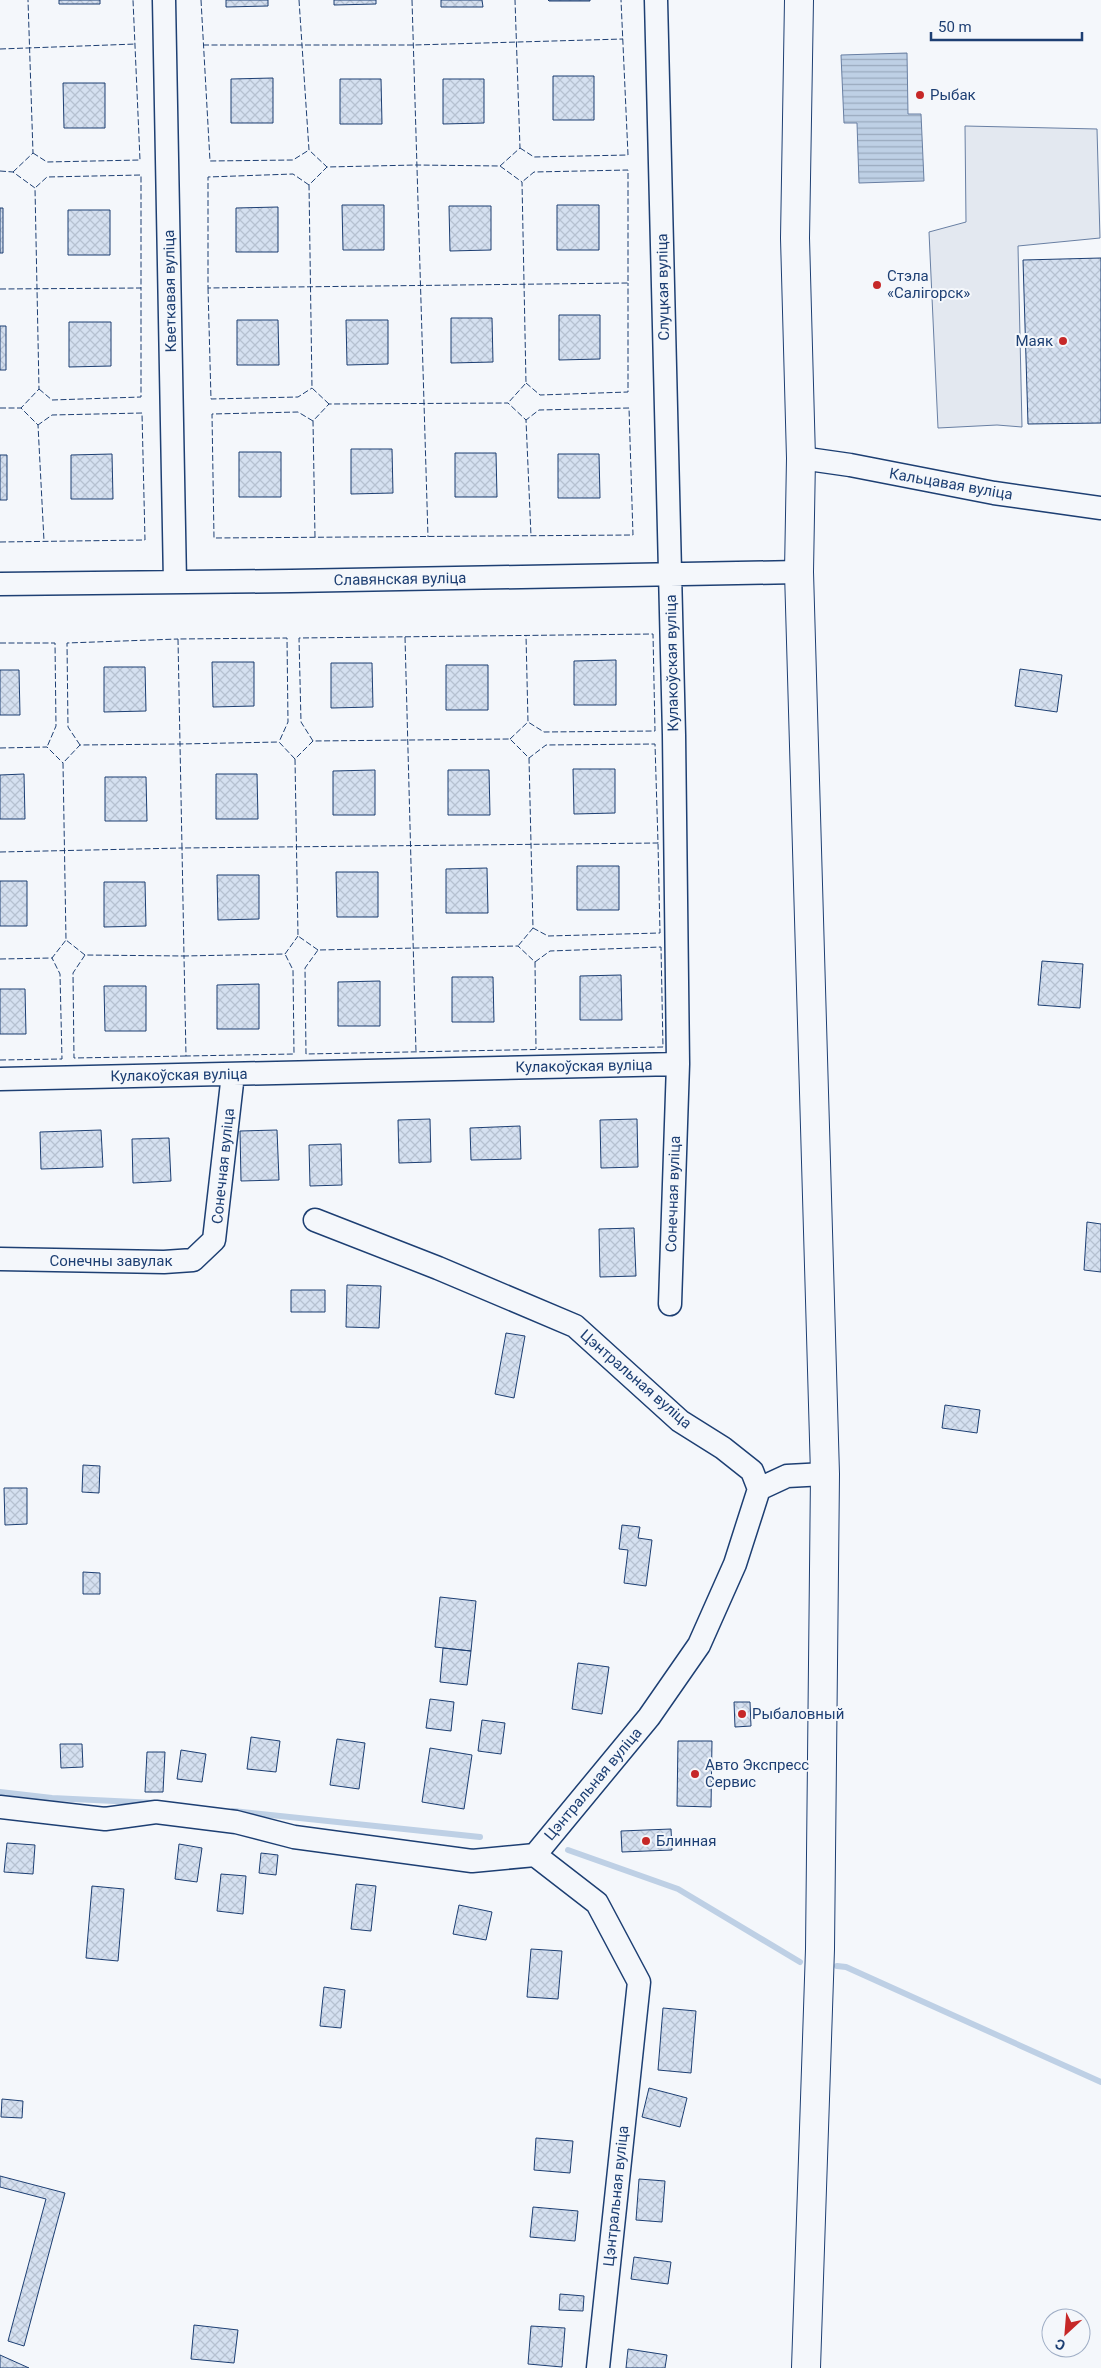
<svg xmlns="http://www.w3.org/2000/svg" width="1101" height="2368" font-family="Roboto,sans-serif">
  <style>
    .parking { fill: #e3e8f0; stroke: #687fa3 }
    .water { fill: url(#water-rules); stroke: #687fa3 }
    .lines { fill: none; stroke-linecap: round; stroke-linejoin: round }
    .stream { stroke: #bed0e5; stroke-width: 6 }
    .building { fill: url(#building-cross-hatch); stroke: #1d3f73 }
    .minor-casing { stroke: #1d3f73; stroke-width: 25 }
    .major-casing { stroke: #1d3f73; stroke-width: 30 }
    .minor { stroke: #f4f7fb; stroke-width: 22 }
    .major { stroke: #f4f7fb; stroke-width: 28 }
    .fence { stroke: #1d3f73; stroke-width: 1; stroke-dasharray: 6 2.5; stroke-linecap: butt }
    .poi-dot { fill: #c62828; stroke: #f4f7fb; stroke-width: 2 }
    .labels { text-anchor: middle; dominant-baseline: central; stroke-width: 4; stroke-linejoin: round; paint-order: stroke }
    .poi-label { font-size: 15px; fill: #1d3f73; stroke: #f4f7fb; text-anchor: start }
    .street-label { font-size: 15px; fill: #1d3f73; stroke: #f4f7fb }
  </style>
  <defs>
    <pattern id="water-rules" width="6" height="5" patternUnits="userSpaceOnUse" patternTransform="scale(1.25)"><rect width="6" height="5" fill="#bed0e5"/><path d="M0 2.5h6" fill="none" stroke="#9aaabe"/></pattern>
    <pattern id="building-cross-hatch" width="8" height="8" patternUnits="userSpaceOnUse" patternTransform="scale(1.25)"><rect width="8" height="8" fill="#d5e0f0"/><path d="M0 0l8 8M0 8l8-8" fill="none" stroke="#b6c1d1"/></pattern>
  </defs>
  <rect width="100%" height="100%" fill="#f4f7fb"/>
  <path class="parking" d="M965,126L1097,129L1100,238L1018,246L1022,427L997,425L938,428L929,232L966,222Z"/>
  <path class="water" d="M907,53L908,114H921L924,181L859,183L857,123H844L841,55Z"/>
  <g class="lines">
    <path class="stream" d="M0,1792L52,1798L156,1803
      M233,1811L480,1837
      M568,1850L678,1889L800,1962
      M837,1966L846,1967L1101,2082"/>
  </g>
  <path class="building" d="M59,0H100V4H59Z
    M226,0H268V6L226,7Z
    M334,0H376V4L334,5Z
    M441,0H482L483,7H441Z
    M548,0H590V1H549Z
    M553,76H594V120H553Z
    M273,78V123H231V79Z
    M340,79H381L382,124H340Z
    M443,79H484V123L443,124Z
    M63,83H105V128H64Z
    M342,205H384V250H343Z
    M557,205H599V250H557Z
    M449,206H491V250L450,251Z
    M278,207V252H236V208Z
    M0,208H3V253H0Z
    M68,210H110V255H68Z
    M1101,258V423L1028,424L1023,260Z
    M559,315H600V359L559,360Z
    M451,318H492L493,362L451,363Z
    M237,320H278L279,365H237Z
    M346,320H388V364L347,365Z
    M69,322H111V366L69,367Z
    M0,326H6V370H0Z
    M351,449H392L393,493L351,494Z
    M239,452H281V497H239Z
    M455,453H496L497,497H455Z
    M112,454L113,499H71V455Z
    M558,454H599L600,498H558Z
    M0,455H7V500H0Z
    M616,660V705H574V661Z
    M212,662H254V706L213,707Z
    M331,663H372L373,707L331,708Z
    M446,665H488V710H446Z
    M104,667H145L146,711L104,712Z
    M1020,669L1062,675L1057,712L1015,706Z
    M0,670H19L20,715H0Z
    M573,769H615V813L574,814Z
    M375,770V815H333V771Z
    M448,770H489L490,815H448Z
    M24,774L25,819H0V775Z
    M216,774H257L258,819H216Z
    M105,777H146L147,821H105Z
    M577,866H619V910H577Z
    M487,868L488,913H446V869Z
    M336,872H378V917H337Z
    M217,875H259V919L218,920Z
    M0,881H27V926H0Z
    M104,882H145L146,926L104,927Z
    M1042,961L1083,964L1080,1008L1038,1005Z
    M621,975L622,1020H580V976Z
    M452,977H493L494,1022H452Z
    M380,981V1026H338V982Z
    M259,984V1029H217V985Z
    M104,986H146V1031H105Z
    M0,989H25L26,1034H0Z
    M430,1119L431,1162L399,1163L398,1120Z
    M637,1119L638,1167L601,1168L600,1120Z
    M520,1126L521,1159L471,1160L470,1128Z
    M101,1130L103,1167L41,1169L40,1132Z
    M277,1130L279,1180L241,1181L240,1131Z
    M169,1138L171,1181L133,1183L132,1139Z
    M341,1144L342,1185L310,1186L309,1145Z
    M1087,1222L1101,1224V1272L1084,1270Z
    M634,1228L636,1276L600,1277L599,1229Z
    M347,1285L381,1286L379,1328L346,1327Z
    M291,1290H325V1312H291Z
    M506,1333L525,1336L514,1398L495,1394Z
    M945,1405L980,1410L977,1433L942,1428Z
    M83,1465L100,1466L99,1493L82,1492Z
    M4,1488H27V1524L5,1525Z
    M622,1525L640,1527L638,1538L652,1540L646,1586L624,1583L628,1550L619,1549Z
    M83,1572L100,1573V1594H83Z
    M440,1597L476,1601L471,1651L435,1647Z
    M443,1648L471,1651L467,1685L440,1682Z
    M578,1663L609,1667L602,1714L572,1709Z
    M430,1699L454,1702L451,1731L426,1728Z
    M734,1702H750L751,1726L735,1727Z
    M482,1720L505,1723L501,1754L478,1751Z
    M251,1737L280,1741L276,1772L247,1769Z
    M337,1739L365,1743L359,1789L330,1785Z
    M678,1741H712L711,1807L677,1806Z
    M60,1744H82L83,1767L61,1768Z
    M430,1748L472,1755L464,1809L422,1802Z
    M181,1750L206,1754L202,1782L177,1779Z
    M147,1752H165L163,1792H145Z
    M671,1829L672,1850L622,1852L621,1831Z
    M7,1843L35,1845L33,1874L4,1872Z
    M179,1844L202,1848L197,1882L175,1879Z
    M261,1853L278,1855L276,1875L259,1873Z
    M221,1874L246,1876L243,1914L217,1911Z
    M356,1884L376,1886L371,1931L351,1929Z
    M92,1886L124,1889L118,1961L86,1958Z
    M459,1905L492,1912L486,1940L453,1934Z
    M531,1949L562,1951L558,1999L527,1997Z
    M324,1987L345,1990L341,2028L320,2026Z
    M663,2008L696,2011L691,2073L658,2070Z
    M649,2088L687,2098L680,2127L642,2117Z
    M2,2099L23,2101L22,2118L1,2117Z
    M536,2138L573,2141L570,2173L534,2170Z
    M0,2176L65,2193L24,2346L8,2341L46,2199L0,2187Z
    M639,2179L665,2181L662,2222L636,2220Z
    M533,2207L578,2211L575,2241L530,2237Z
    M634,2257L671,2262L668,2284L631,2279Z
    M560,2294L584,2296L583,2311L559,2310Z
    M194,2325L238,2330L234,2363L191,2359Z
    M531,2326L565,2328L562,2367L528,2364Z
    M628,2349L667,2355L665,2368H626Z
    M0,2355L29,2368H0Z"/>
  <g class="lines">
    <defs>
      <path id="minor" d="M164,0L175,582
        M656,0L674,735L678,1064L670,1304
        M801,458L850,465L994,493L1101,508
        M0,584L291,581L799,572
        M0,1079L678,1064
        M315,1220L438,1268L575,1326L680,1421L723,1448L752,1471L759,1489L735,1564L699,1645L649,1717L535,1855
        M0,1259L164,1262L193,1260L214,1240L233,1074
        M759,1489L787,1476L825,1474
        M0,1807L105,1819L156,1812L236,1822L294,1837L472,1861L535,1855L597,1903L639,1982L598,2368"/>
      <path id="major" d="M799,0L795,238L801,458L799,572L825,1474L820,1949L806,2368"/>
    </defs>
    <use href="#minor" class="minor-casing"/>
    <use href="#major" class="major-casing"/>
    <use href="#minor" class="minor"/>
    <use href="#major" class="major"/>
    <path class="fence" d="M201,0L210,161L293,160L309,150
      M299,0L309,150L327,167
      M412,0L428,537
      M203,45H414L623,39
      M0,49L136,44
      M520,148L534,157L628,155L621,0
      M33,153L47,162L140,160L133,0
      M500,166L520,148L515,0
      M0,171L13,172L35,188L39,389L21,408
      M13,172L33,153L28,0
      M309,185L293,174L208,177V288L628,283V170L534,172L522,182
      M208,288L211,399L298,397L312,388
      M0,289L141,288V175L47,177L35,188
      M526,383L540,395L628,392V283
      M39,389L52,400L141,397V288
      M329,404L312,388L309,185L327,167L416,165L500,166L522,182L526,383L508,403
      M0,408H21L38,425L44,541
      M313,421L298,412L212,414L214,538L633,535L629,408L539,410L526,420
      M315,537L313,421L329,404L508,403L526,420L531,536
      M0,542L145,540L142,413L52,415L38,425
      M405,637L416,1052
      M0,643H55L56,726L47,747
      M510,739L528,722L526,635
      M313,741L301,722L299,638L653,634L655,731L544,732L528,722
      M80,745L68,727L67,643L178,639
      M0,748L47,747L63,763
      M295,759L279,742L180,744L182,848L658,843L655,744L546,745L529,758
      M0,852L182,848L184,956L285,954L298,936
      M533,928L548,936L660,933L658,843
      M318,950L298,936L295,759L313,741L510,739L529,758L533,928L518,946
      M85,955L66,940L63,763L80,745L180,744L178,639L287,638L288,722L279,742
      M0,959L52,958L66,940
      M535,962L550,951L661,947L663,1047L306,1054L305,968L318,950L518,946L535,962L536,1049
      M186,1056L74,1058L73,973L85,955L184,956L186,1056L294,1054L293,970L285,954
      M0,1060L62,1059L60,974L52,958"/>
  </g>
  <g class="poi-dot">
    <circle cx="920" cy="95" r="5"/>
    <circle cx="877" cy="285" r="5"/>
    <circle cx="1063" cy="341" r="5"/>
    <circle cx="742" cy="1714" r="5"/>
    <circle cx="695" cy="1774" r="5"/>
    <circle cx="646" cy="1841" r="5"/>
  </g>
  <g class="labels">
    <g class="poi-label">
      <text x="930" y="95">Рыбак</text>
      <text x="887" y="276">Стэла<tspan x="887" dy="17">«Салігорск»</tspan></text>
      <text x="1053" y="341" text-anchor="end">Маяк</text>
      <text x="752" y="1714">Рыбаловный</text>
      <text x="705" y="1765">Авто Экспресс<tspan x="705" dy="17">Сервис</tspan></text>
      <text x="656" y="1841">Блинная</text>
    </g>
    <g class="street-label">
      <text transform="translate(663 287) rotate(-91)">Слуцкая вуліца</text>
      <text transform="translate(170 291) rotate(-91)">Кветкавая вуліца</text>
      <text transform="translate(951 484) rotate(10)">Кальцавая вуліца</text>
      <text transform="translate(400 579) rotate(-1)">Славянская вуліца</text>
      <text transform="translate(672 663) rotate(-91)">Кулакоўская вуліца</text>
      <text transform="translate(584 1066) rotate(-1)">Кулакоўская вуліца</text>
      <text transform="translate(179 1075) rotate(-1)">Кулакоўская вуліца</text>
      <text transform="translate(223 1166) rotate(-84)">Сонечная вуліца</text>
      <text transform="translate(673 1194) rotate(-88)">Сонечная вуліца</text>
      <text x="111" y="1261">Сонечны завулак</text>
      <text transform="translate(636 1379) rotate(41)">Цэнтральная вуліца</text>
      <text transform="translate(593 1784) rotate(-50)">Цэнтральная вуліца</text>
      <text transform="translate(616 2196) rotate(-84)">Цэнтральная вуліца</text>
    </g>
  </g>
  <g transform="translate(1066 2333) rotate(206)"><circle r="24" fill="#f4f7fb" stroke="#9eadc5"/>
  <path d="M0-4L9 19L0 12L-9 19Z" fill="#c62828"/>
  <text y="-8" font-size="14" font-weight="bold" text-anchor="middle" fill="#1d3f73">С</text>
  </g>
  <path d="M931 32v8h151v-8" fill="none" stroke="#1d3f73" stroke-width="2.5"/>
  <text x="938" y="32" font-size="15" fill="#1d3f73" stroke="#f4f7fb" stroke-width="4" paint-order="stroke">50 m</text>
</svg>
